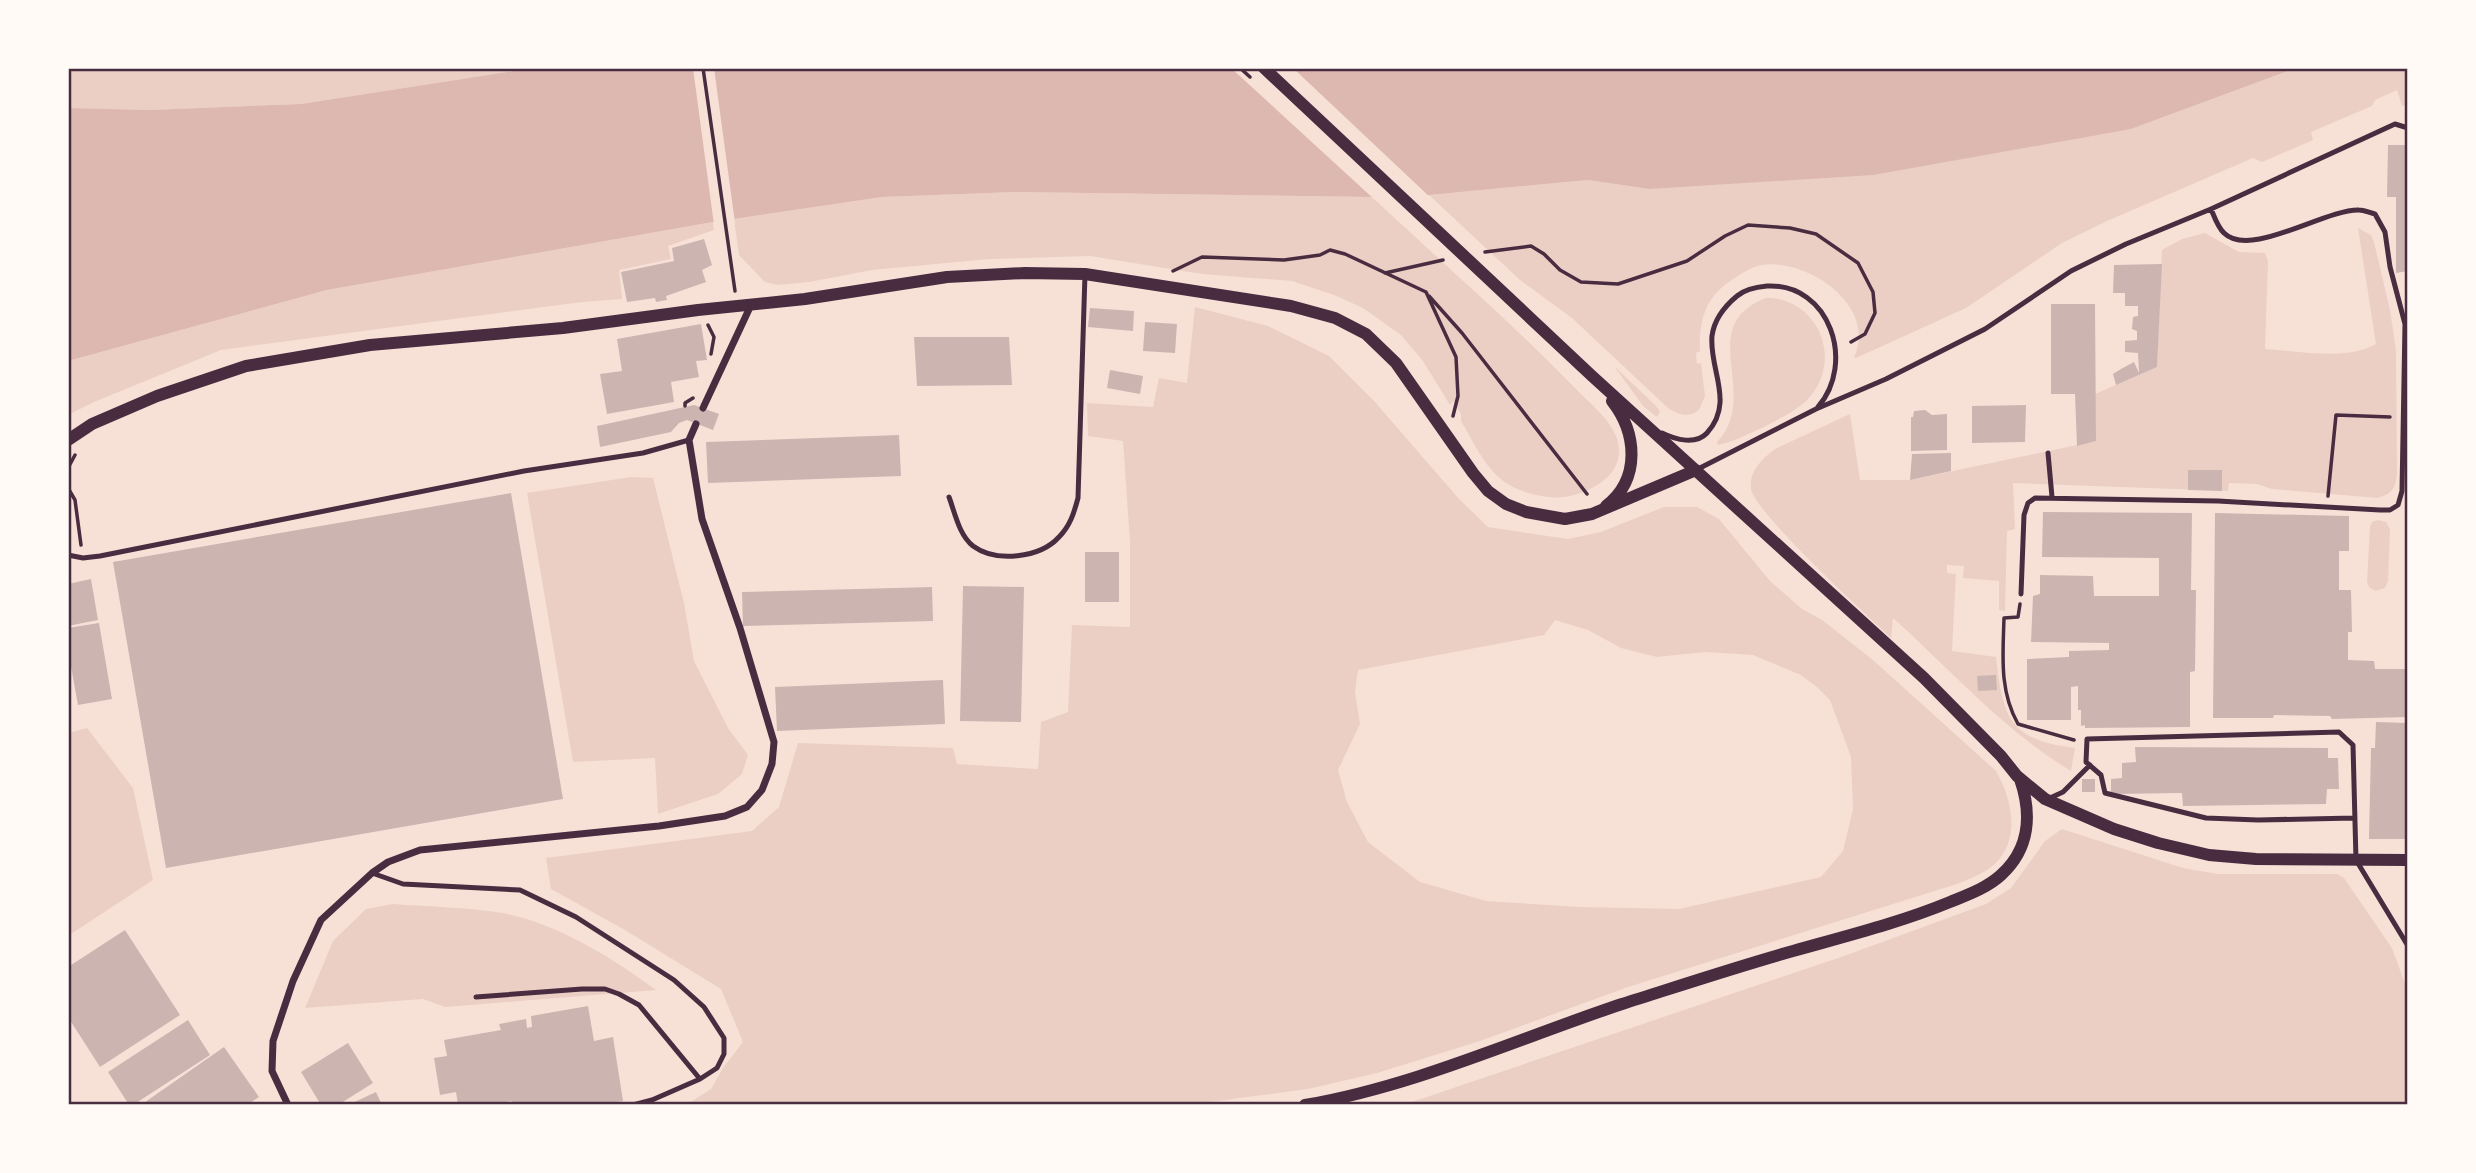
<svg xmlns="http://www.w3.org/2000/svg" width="2476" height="1173" font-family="Overpass,sans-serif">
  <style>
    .green { fill: #ebcfc5; fill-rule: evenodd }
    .water { fill: #dcb8b0 }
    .pier { fill: #f7e1d7 }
    .building { fill: #ccb4b1 }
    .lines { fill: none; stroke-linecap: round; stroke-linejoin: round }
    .path { stroke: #4a2c40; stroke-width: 3.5 }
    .service { stroke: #4a2c40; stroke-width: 5 }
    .minor { stroke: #4a2c40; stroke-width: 7 }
    .tertiary { stroke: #4a2c40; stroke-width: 12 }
    .neatline { fill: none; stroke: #4a2c40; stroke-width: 2.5 }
  </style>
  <rect width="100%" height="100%" fill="#f7e1d7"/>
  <path class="green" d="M68,68H234L243,71L262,68H533L301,104L150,110L68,108Z
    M2296,68H2408V104L2402,106L2397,90L2375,100L2372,106L2311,132L2313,140L2262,162L2253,158L2107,221L2062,243L1966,308L1856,358L1854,357C1878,306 1808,258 1762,265C1750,267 1739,275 1729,282C1704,299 1699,323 1700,351L1696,353L1697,364L1701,363L1705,396L1699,410C1688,418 1679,415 1668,408L1572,318L1520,280L1429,195L1588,180L1649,189L2131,129Z
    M1014,192L1372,197C1439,260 1509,320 1573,386C1587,401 1611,419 1617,439C1628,473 1592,493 1564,497C1547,499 1528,494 1513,487C1487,474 1475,444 1461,421V414L1453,401L1450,405L1423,361L1401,335L1363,308L1334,295L1292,281L1202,274L1090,256L989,259L872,270L809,282L778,285L765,282L739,255L734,219L882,197Z
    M713,222L714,230L668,246L671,259L619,270L622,299L582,302L221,350L94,402L68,415V361L327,290Z
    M2358,228L2371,235L2374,242L2390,310L2396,350L2397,474C2395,490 2392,493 2378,498L2272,489L2257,484L2229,483L2228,491L2013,483L2015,529L2007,531L2005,611L1999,610V581L1963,578L1964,566L1947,565V573L1956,574L1952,651L1996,657C2003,718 2009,740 2075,748L2071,771C2004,731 1951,670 1893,618L1891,638C1867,615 1755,513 1751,489C1749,471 1762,459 1775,449L1850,414L1860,480H1910L2096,441L2095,394L2157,367L2162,250L2182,239L2205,233L2239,252L2265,253L2268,261L2265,349C2298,351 2347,361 2376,344Z
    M1766,298C1813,297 1841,351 1815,390C1811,396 1806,402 1800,406C1786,417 1736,442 1718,445L1717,442C1762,395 1693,326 1766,298Z
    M1195,307L1268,326L1329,356L1375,402L1459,499L1488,527L1568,539L1601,532L1664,507H1697L1719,519L1770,581L1802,609L1822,620L1873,660L1996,771C2014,802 2022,847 1987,870C1977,876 1967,880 1957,884L1628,987L1480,1041L1377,1073L1308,1089L1188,1105H686L711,1089L723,1068L743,1042L721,989L625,930L551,889L546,858L752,831L779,807L798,743L953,748L957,764L1038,769L1041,722L1068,712L1072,625L1130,627V542L1123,441L1088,436L1087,403L1153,407L1159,378L1187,383ZM1555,620L1588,630L1621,648L1657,657L1705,652L1753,655L1801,675L1817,687L1830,700L1851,757L1853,809L1843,851L1821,877L1679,909L1580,907L1486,901L1420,882L1368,842L1347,802L1338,770L1360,724L1355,692L1358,670L1544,635Z
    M1614,366L1655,405L1660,411L1657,417L1643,406Z
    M631,477L653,478L684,603L694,661L728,728L748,755L742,774L718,794L658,814L655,758L573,762L527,493Z
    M2378,520L2386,522L2390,529L2388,581L2385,588L2375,591L2369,587L2367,582L2370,527L2372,522Z
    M87,728L133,788L153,880L68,936V733Z
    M2062,829L2183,868L2218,874H2337L2344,878L2392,948L2408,992V1105H1403L1844,956L1986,904L2011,888L2045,841Z
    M393,904C429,907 466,907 502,913C555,922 613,958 656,990L445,1007L423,999L305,1008L333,941L366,909Z"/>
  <path class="water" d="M533,68H2296L2131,129L1873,175L1649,189L1588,180L1429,195L1372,197L1015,192L882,197L713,222L327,290L68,361V108L150,110L301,104Z"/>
  <path class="pier" d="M693,68H714L735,223L714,225Z
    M1231,68H1293L1432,199L1375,200Z"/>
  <path class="building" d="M2388,145H2408V271L2396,273V197H2387Z
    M704,239L712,265L702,270L706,282L666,296L667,300L656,302L655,298L627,302L621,272L674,261L672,248Z
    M2162,264L2157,367L2116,385L2113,374L2121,369L2134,362L2139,373L2138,353L2125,352V341L2137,340V331L2132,329L2133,317L2138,316V306H2125V293H2113L2114,265Z
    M2051,304H2095L2096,441L2077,446L2075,394H2051Z
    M1090,308L1134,311L1133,331L1088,327Z
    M1145,322L1177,324L1175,353L1143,351Z
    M701,324L707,360L696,361L699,377L671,382L674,402L607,414L600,374L622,371L617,339Z
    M914,337H1009L1012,385L917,386Z
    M1110,370L1143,376L1140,394L1107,388Z
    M694,405L719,414L713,430L687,420L679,423L671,432L600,447L597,426Z
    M2026,405L2025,442L1972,443V406Z
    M1925,410L1932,415L1947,414V450L1911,451V417H1913L1914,411Z
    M899,435L901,476L708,483L706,442Z
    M1951,453V471L1910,480L1912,454Z
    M2188,470H2222V491L2188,490Z
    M511,493L563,799L166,868L113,562Z
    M2043,512L2192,513L2191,590H2196L2195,671L2190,672V727L2085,728V725L2081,726V710H2078V686L2071,687V720H2027V659L2069,657V651L2109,650V643L2031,642L2033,596L2040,594V575L2093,576L2094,596H2159V558L2042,557Z
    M2215,513L2349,516V551H2339V590H2351L2352,632H2348V660L2374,661L2375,669H2408V717L2332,719L2330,716L2274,715L2273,718H2213Z
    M1085,552H1119V602H1085Z
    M91,579L98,620L68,626V584Z
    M963,586L1024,587L1021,722L960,721Z
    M932,587L933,621L743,626L742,592Z
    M99,623L112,699L78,705L68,650V628Z
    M1996,675L1997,690L1978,691L1977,676Z
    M943,680L945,724L777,731L775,687Z
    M2376,722L2408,723V839H2369L2371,748H2375Z
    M2135,747L2328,748V758H2338L2339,789H2327L2326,804L2183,806L2182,793L2111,794V779L2122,778V763L2136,762Z
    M2082,779H2095V792H2082Z
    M125,930L180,1015L100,1067L68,1017V967Z
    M588,1006L594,1041L613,1037L623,1101L599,1105H513L512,1101L489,1105H458L456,1092L440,1095L434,1058L447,1056L444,1040L501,1030L499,1024L526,1019L527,1028L532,1027L531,1016Z
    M188,1020L210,1055L133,1105H129L108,1072Z
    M348,1043L373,1083L338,1105H321L301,1072Z
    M224,1047L259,1097L247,1105H141Z
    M376,1092L382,1105H348Z"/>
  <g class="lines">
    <path class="path" d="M703,68L735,291
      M1240,68L1250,77
      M1485,252L1531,246L1544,254L1560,270L1581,282L1618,284L1687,261L1725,236L1748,225L1790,228L1816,234L1858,263L1873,292L1875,313L1865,334L1851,342
      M1173,271L1202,257L1284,260L1320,255L1330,250L1345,254L1426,292L1456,357L1458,396L1453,416
      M1385,273L1443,260
      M1429,296L1462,333L1587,494
      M708,325L714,337L711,354
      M685,406V403L693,398
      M68,468L75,455
      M68,488L75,500L81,545
      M2328,496L2336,415L2390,417
      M2020,604L2018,617L2004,618C2003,655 1999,690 2018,724L2074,740"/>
    <path class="service" d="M2211,209L2395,124L2408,128
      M1662,433C1676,440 1696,445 1707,433C1735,402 1709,370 1712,336C1714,320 1725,306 1737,296C1745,289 1756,287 1767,286C1830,283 1856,363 1818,407
      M2048,453L2052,497
      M1696,470L1816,409L1886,379L1985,329L2071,271L2126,244L2211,209C2214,216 2218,228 2224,233C2250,259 2325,209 2359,210C2364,210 2370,213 2375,214L2385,232L2390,267L2405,324L2402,491L2398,505L2390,510H2380L2218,501L2035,498L2028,503L2024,515L2021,594
      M949,497C955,513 959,535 973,546C996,563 1040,558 1059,537C1070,526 1074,513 1078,498L1085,274
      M68,555L83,558L100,556L524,471L643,453L689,440
      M2050,798L2063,792L2090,765
      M2354,818L2258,820L2206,818L2105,793L2101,775L2086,762L2087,739L2339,732L2353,745L2356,860L2408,946
      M372,873L403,884L520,890L576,917L674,980L704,1007L724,1038V1054L717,1068L700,1079L639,1005L619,994L605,989H582L476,997
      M633,1105L652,1100L700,1079"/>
    <path class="minor" d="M703,408L751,305
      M288,1105L272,1071L273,1041L293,981L321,920L372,873L388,862L420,850L659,826L725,816L747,807L762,790L772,764L774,742L740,628L702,519L689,440L696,424"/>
    <path class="tertiary" d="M1264,68L1592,376L1924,678L2001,756L2017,776L2045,799L2114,829L2158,843L2209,855L2256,859L2408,860
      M68,440L92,424L157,396L246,366L370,345L563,328L698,310L805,299L947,277L1025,273L1085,274L1291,306L1335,318L1366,334L1396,363L1473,473L1488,491L1506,504L1526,512L1565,519L1592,514L1696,470
      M1606,506C1641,479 1637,433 1612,401
      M1305,1105C1415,1086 1517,1039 1622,1004C1679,986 1736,967 1793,951C1846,936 1899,923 1950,902C1967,895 1987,888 2001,875C2030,849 2032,814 2020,779"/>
  </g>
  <rect width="2476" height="1173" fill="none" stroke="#fffaf5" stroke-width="140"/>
  <rect x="70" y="70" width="2336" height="1033" class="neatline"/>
</svg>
